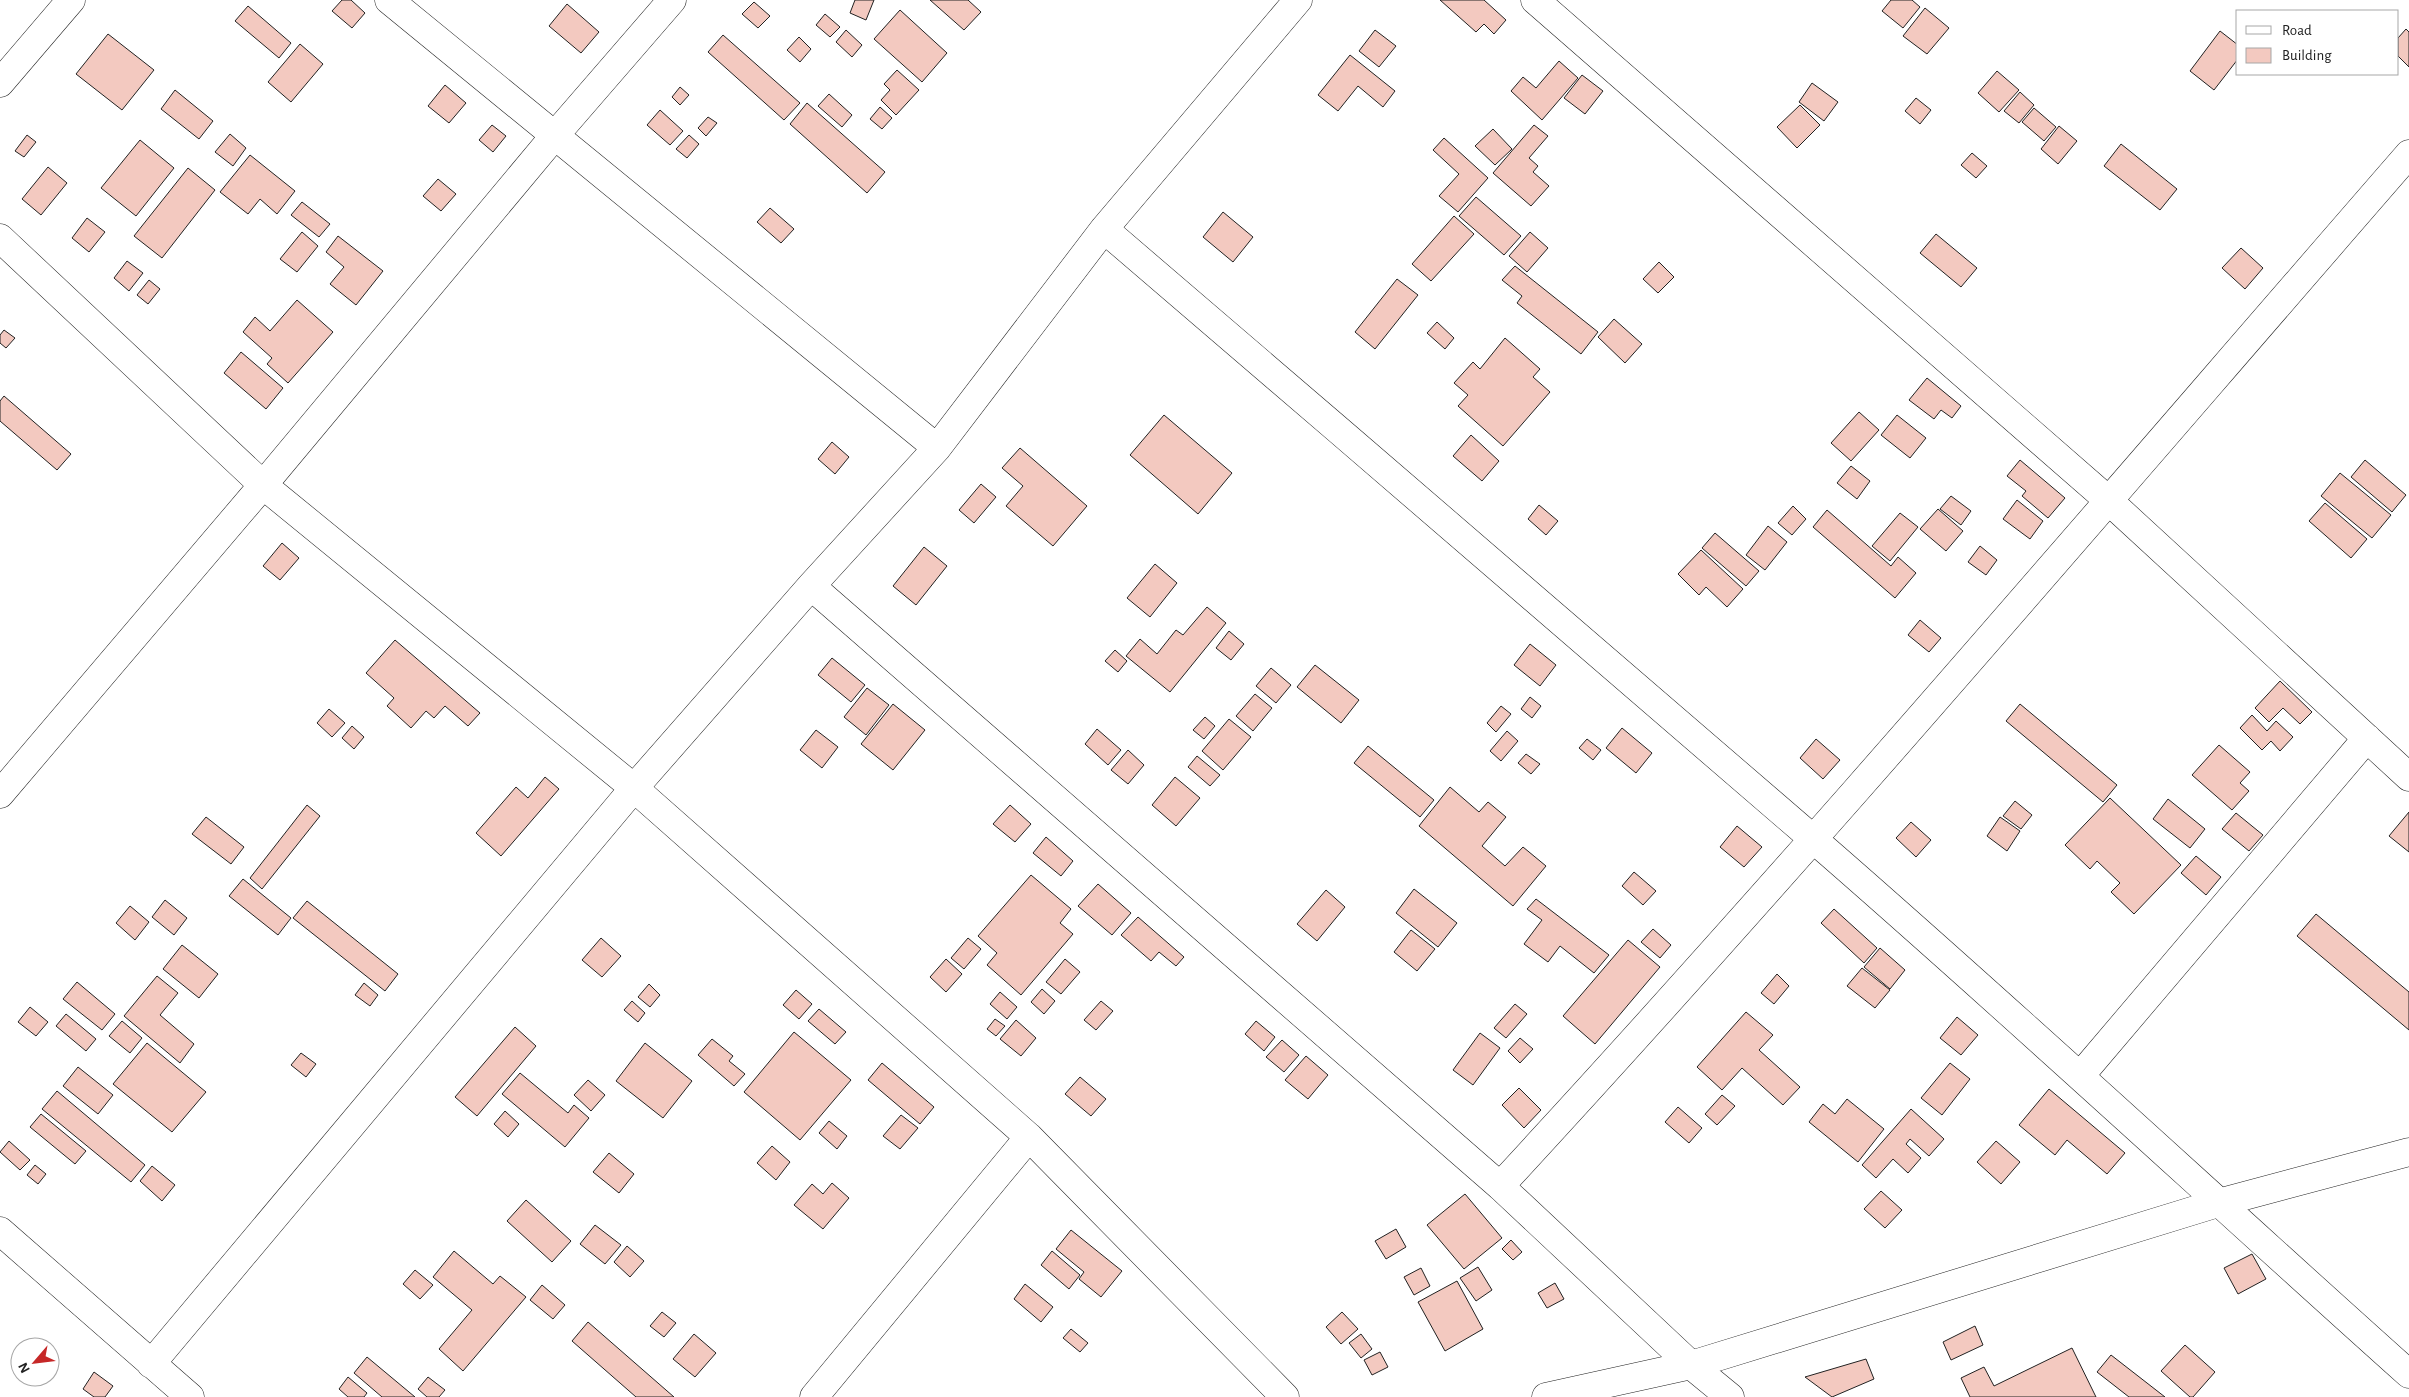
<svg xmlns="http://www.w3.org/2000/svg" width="2409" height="1397" font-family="'Alegreya Sans',sans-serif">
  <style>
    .building { fill: #f3c9c0; stroke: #222 }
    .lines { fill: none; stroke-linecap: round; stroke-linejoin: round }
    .street-casing { stroke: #222; stroke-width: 29 }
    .street { stroke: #fff; stroke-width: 28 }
  </style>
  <rect width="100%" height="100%" fill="#fff"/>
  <path class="building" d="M342,0H351L365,13L352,28L332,11Z
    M855,0H874L866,20L850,13Z
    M930,0H968L981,12L964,30Z
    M1440,0H1484L1506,20L1494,34L1484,24L1476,32Z
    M1891,0H1912L1920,7L1903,28L1882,11Z
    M754,2L770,16L758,28L742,14Z
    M567,4L599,32L581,53L549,26Z
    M248,6L291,43L279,58L235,21Z
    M1925,8L1949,28L1927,54L1903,36Z
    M900,10L947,53L922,82L874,39Z
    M825,14L840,27L830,37L816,25Z
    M2406,29L2409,32V67L2398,56V38Z
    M846,30L862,45L852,57L836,42Z
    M1375,30L1396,46L1379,67L1359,51Z
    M2220,31L2238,45V59L2214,90L2190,71Z
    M108,34L154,70L122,110L76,74Z
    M723,35L800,103L784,120L708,52Z
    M799,37L811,49L800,62L787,50Z
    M300,44L323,64L291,102L268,82Z
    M1350,55L1395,91L1383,107L1358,86L1338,111L1318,95Z
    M1559,61L1578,78L1542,120L1511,91L1523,77L1536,88Z
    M897,70L919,90L896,115L881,100L890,90L884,84Z
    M1997,71L2019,90L1999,112L1978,93Z
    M1582,75L1603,91L1585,114L1564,98Z
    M1812,83L1838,102L1824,121L1799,102Z
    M445,85L466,103L449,123L428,106Z
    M680,87L689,95L680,105L672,97Z
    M175,90L213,121L199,139L161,109Z
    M2020,92L2034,105L2019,123L2004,111Z
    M829,94L852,115L842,127L818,106Z
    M1916,98L1931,110L1920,124L1905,111Z
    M807,103L885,172L867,193L790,124Z
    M1800,105L1820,125L1797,148L1777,127Z
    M880,107L892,118L882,129L870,119Z
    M2034,108L2056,127L2044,141L2022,122Z
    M660,110L683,131L670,145L647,125Z
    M708,117L717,123L706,136L698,128Z
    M492,125L506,136L493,152L479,140Z
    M1534,125L1548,136L1529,158L1538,166L1533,172L1549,186L1531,206L1493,173Z
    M2059,126L2077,141L2058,164L2041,149Z
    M1493,129L1512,149L1495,165L1475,146Z
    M230,134L246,148L233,166L215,152Z
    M27,135L36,142L24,157L15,151Z
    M689,135L699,144L687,158L676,149Z
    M1444,138L1488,178L1458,212L1439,196L1459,174L1433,150Z
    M140,140L174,168L136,216L101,188Z
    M2121,144L2177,189L2160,210L2104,166Z
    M1972,153L1987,166L1976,178L1961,165Z
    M250,155L295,191L277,214L260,199L248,214L220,192Z
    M48,167L67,183L41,215L22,199Z
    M188,168L215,190L162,258L134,236Z
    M438,179L456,194L441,211L423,196Z
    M1476,197L1521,236L1504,255L1459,216Z
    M302,202L330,224L319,237L291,215Z
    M770,208L794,229L781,243L757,222Z
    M1223,212L1253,237L1233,262L1203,237Z
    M1454,216L1474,234L1431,281L1412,264Z
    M87,218L105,232L89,252L72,238Z
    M302,232L318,246L297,272L280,259Z
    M1530,232L1548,248L1527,272L1509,256Z
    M1936,234L1977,268L1961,287L1920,253Z
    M338,236L383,271L356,305L330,284L344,267L326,252Z
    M2241,248L2263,268L2245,289L2222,268Z
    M127,261L143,273L129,291L114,278Z
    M1659,262L1674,277L1658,293L1643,279Z
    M1515,266L1598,332L1581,354L1517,303L1522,296L1502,280Z
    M1397,279L1418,295L1375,349L1355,332Z
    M149,280L160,289L148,304L137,295Z
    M297,300L333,332L288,383L267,364L272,358L243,332L255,317L270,331Z
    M1614,319L1642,344L1625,363L1598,337Z
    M1437,322L1454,338L1445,349L1427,333Z
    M4,330L15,338L6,348L0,343V335Z
    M1505,338L1540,369L1533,377L1550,392L1503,446L1458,406L1468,395L1454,383L1473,362L1480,369Z
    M241,352L283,388L266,409L224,373Z
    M1927,378L1961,406L1952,418L1941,410L1934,419L1909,400Z
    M4,396L71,454L57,470L0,421V401Z
    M1859,412L1879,430L1851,461L1831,443Z
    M1164,415L1232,473L1198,514L1130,455Z
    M1897,415L1926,438L1910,458L1881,435Z
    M1471,435L1499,461L1482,481L1453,456Z
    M832,442L849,457L835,474L818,459Z
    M1020,448L1087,506L1053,546L1006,506L1023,486L1002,468Z
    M2020,460L2065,498L2048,518L2022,496L2026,491L2007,476Z
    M2365,460L2406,495L2392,512L2351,477Z
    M1851,466L1870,481L1857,499L1837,483Z
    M2340,473L2391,515L2372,538L2321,496Z
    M981,484L996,497L974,523L959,510Z
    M1951,496L1971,511L1961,525L1940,509Z
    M2017,500L2043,521L2030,539L2003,519Z
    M2325,503L2367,539L2351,558L2309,521Z
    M1539,505L1558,521L1546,535L1528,519Z
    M1793,506L1806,519L1792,535L1778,523Z
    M1938,509L1963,531L1946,551L1920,529Z
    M1827,510L1891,566L1898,557L1916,573L1895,598L1813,527Z
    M1900,513L1918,527L1890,561L1872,546Z
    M1768,526L1787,542L1765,570L1746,555Z
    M1715,533L1759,571L1746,586L1702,548Z
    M282,543L299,558L280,580L263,566Z
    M1980,546L1997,560L1986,575L1968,562Z
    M924,547L947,566L916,605L893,586Z
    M1701,550L1743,589L1727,607L1706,587L1699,595L1678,574Z
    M1155,564L1177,583L1150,617L1127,598Z
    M1207,607L1226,623L1170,692L1126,656L1140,639L1157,654L1176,630L1183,635Z
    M1920,620L1941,638L1929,652L1908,635Z
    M1229,631L1244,644L1231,660L1216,648Z
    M395,640L480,713L468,726L445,706L434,718L426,711L411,728L387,706L394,698L366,673Z
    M1530,644L1556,665L1540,686L1514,665Z
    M1115,650L1127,661L1118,672L1105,661Z
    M832,658L865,685L851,702L818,675Z
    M1315,665L1359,700L1341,723L1297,687Z
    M1271,668L1291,685L1276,703L1256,686Z
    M2280,681L2312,712L2300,724L2283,708L2269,722L2255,708Z
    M867,688L889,705L866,735L844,717Z
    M1255,694L1272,708L1253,731L1236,716Z
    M1530,697L1541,706L1532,718L1521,709Z
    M893,704L925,730L893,770L861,744Z
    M2020,704L2117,785L2103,802L2006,721Z
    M1501,706L1511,714L1496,732L1487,723Z
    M329,709L345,723L332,737L317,723Z
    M2252,715L2267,731L2276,721L2293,737L2280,751L2271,741L2262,750L2240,728Z
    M1205,717L1215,726L1204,739L1193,730Z
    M1229,719L1251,737L1223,770L1202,751Z
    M352,726L364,737L354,749L342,738Z
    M1622,728L1652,753L1636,773L1606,748Z
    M1097,729L1121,750L1108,765L1085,744Z
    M816,730L838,747L822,768L800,750Z
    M1507,731L1518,741L1501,761L1490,751Z
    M1587,739L1601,750L1593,760L1579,748Z
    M1816,739L1840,760L1823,779L1800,758Z
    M2219,745L2250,772L2240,783L2249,791L2232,810L2192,775Z
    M1368,746L1434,800L1420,817L1354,763Z
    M1128,750L1144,765L1128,784L1111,770Z
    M1526,754L1540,764L1531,774L1518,763Z
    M1197,756L1220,775L1210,786L1188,767Z
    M545,777L559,789L501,856L476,833L516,787L528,798Z
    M1175,777L1200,798L1176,826L1152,805Z
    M1450,787L1479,812L1488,802L1506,817L1482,846L1505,866L1523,847L1546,866L1513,906L1419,826Z
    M2110,798L2181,865L2134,914L2111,892L2120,883L2097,861L2090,869L2065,845Z
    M2168,799L2205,829L2190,848L2153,819Z
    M2015,801L2032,815L2021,829L2003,816Z
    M307,805L320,816L262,889L250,878Z
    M1010,805L1031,824L1015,842L993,824Z
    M2409,812V852L2389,836Z
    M2236,813L2263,835L2249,851L2222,829Z
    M206,817L244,847L231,864L192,834Z
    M2000,817L2020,831L2007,851L1987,836Z
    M1911,822L1931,840L1916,857L1896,838Z
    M1737,826L1762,847L1744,867L1720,847Z
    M1046,837L1073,861L1061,876L1033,853Z
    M2196,856L2221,877L2206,895L2181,873Z
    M1634,872L1656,891L1643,905L1622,886Z
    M1031,875L1071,909L1060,923L1073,934L1021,995L987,965L997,953L978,936Z
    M243,879L291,918L278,935L229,896Z
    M1098,884L1131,913L1112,935L1078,906Z
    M1414,889L1457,923L1438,947L1396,913Z
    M1326,890L1345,907L1317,941L1297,924Z
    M1536,899L1609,955L1594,973L1560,946L1548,962L1524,944L1542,920L1527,909Z
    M165,900L187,918L174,935L152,917Z
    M307,901L398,974L385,991L293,918Z
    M130,906L149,922L135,940L116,923Z
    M1834,909L1877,948L1864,963L1821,923Z
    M2316,914L2409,992V1030L2297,936Z
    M1138,917L1184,957L1176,966L1159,952L1151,961L1121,935Z
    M1653,929L1671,945L1660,958L1641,942Z
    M1411,930L1435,949L1417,971L1394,952Z
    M601,938L621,956L602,977L582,960Z
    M968,938L981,949L964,969L951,958Z
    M1628,940L1660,967L1595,1044L1563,1016Z
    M182,945L218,974L199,998L163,969Z
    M1880,948L1905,970L1890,989L1864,967Z
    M946,959L962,974L946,992L930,977Z
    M1065,959L1080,972L1061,994L1046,982Z
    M1862,968L1890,990L1875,1008L1847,986Z
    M1777,974L1789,986L1774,1004L1761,993Z
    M157,976L178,993L160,1015L194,1044L180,1063L124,1016Z
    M77,982L115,1014L102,1030L63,999Z
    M364,983L378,995L370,1006L355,995Z
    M649,984L660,995L650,1007L638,997Z
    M1042,989L1055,1001L1044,1014L1031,1002Z
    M796,990L812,1004L799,1019L783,1005Z
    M1000,992L1017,1007L1007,1019L990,1004Z
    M632,1001L645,1013L638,1022L624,1010Z
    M1101,1001L1113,1011L1096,1030L1084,1020Z
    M1515,1004L1527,1014L1506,1038L1494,1028Z
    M30,1007L48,1022L36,1036L18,1022Z
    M819,1009L846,1032L835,1044L808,1021Z
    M1746,1012L1773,1035L1759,1050L1800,1087L1783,1105L1742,1068L1722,1090L1697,1067Z
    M66,1014L96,1039L86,1051L56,1026Z
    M1957,1017L1978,1035L1961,1055L1940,1038Z
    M995,1019L1005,1026L996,1036L987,1029Z
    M1016,1020L1036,1038L1021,1056L1000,1039Z
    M122,1021L142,1038L130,1053L109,1036Z
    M1256,1021L1275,1037L1264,1051L1245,1034Z
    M515,1027L536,1046L477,1116L455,1097Z
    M794,1032L851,1080L800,1140L744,1092Z
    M1480,1033L1500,1048L1473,1085L1453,1070Z
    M1520,1038L1533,1049L1520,1063L1508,1051Z
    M712,1039L733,1056L729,1061L745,1074L734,1086L698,1055Z
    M1282,1040L1299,1055L1284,1072L1266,1057Z
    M147,1043L206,1092L172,1132L113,1084Z
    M645,1043L692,1081L663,1118L616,1081Z
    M301,1053L316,1064L306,1077L291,1065Z
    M1306,1056L1328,1075L1308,1099L1285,1080Z
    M882,1063L934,1107L920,1124L868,1080Z
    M1950,1063L1970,1079L1942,1115L1921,1098Z
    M78,1067L113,1095L98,1114L63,1086Z
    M520,1073L568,1113L574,1105L589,1118L565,1147L502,1094Z
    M1080,1077L1106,1099L1091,1116L1065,1094Z
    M588,1080L605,1095L591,1111L574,1095Z
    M1519,1088L1541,1110L1524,1128L1502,1105Z
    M2049,1089L2125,1153L2107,1174L2067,1140L2055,1155L2019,1125Z
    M57,1091L145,1165L131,1182L42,1109Z
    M1722,1095L1735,1106L1717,1125L1705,1114Z
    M1847,1099L1884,1129L1858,1162L1809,1122L1823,1104L1835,1114Z
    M1678,1107L1702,1128L1689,1143L1665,1122Z
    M1911,1109L1944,1139L1929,1156L1910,1139L1906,1144L1921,1158L1908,1173L1893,1159L1876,1178L1862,1165Z
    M505,1111L519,1124L508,1137L494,1124Z
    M41,1114L86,1151L75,1164L30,1127Z
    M901,1115L918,1128L900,1149L883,1136Z
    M829,1121L847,1136L837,1149L819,1133Z
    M9,1141L30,1160L20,1170L0,1152Z
    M1996,1141L2020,1162L2001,1184L1977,1162Z
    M772,1146L790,1162L776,1180L757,1163Z
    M609,1153L634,1174L619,1193L593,1172Z
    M35,1165L46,1174L38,1184L27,1175Z
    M152,1166L175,1185L162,1201L140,1181Z
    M832,1183L849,1198L823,1229L794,1205L812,1184L823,1194Z
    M1881,1191L1902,1210L1885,1228L1864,1209Z
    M1465,1194L1502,1238L1464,1269L1427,1225Z
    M526,1200L571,1241L552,1262L507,1221Z
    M595,1225L621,1245L605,1264L580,1244Z
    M1396,1229L1406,1247L1386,1259L1375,1241Z
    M1071,1230L1122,1271L1101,1297L1079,1279L1084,1272L1056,1249Z
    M1511,1240L1522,1252L1513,1260L1502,1249Z
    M627,1246L644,1261L630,1277L614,1262Z
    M454,1251L493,1284L500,1276L526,1297L463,1371L439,1349L472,1310L433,1277Z
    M1052,1251L1080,1275L1069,1289L1041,1265Z
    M2252,1254L2266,1279L2238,1294L2224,1268Z
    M1478,1267L1492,1290L1476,1301L1460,1278Z
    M1421,1268L1430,1286L1414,1295L1404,1277Z
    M415,1270L433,1285L420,1299L403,1284Z
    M1457,1281L1483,1329L1445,1351L1418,1302Z
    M1555,1283L1564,1299L1547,1308L1538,1293Z
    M1025,1284L1053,1307L1041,1322L1014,1299Z
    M542,1285L565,1305L553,1319L530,1300Z
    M662,1312L676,1323L664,1337L650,1326Z
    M1342,1312L1358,1329L1341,1344L1326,1327Z
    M588,1322L674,1397H636L572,1341Z
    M1975,1326L1983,1345L1951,1360L1943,1342Z
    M1071,1329L1088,1343L1080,1352L1063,1338Z
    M694,1334L716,1353L695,1377L673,1359Z
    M1361,1334L1372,1349L1361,1358L1349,1343Z
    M2185,1345L2215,1372L2193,1397H2190L2161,1371Z
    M2072,1348L2096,1397H1970L1961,1378L1984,1367L1994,1386Z
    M1380,1352L1388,1367L1372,1375L1364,1360Z
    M2111,1355L2165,1397H2129L2097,1372Z
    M367,1357L415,1397H382L354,1373Z
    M1866,1359L1874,1379L1832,1397L1805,1377Z
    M94,1372L113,1386L105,1397H94L83,1389Z
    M348,1377L367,1393L364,1397H348L339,1389Z
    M428,1377L445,1390L439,1397H427L418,1389Z"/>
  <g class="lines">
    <defs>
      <path id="street" d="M389,0L937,448
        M1535,0L2108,500L2409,777
        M0,83L71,0
        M1104,229C1340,432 1577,633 1812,838C2014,1013 2210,1196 2409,1374
        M0,238L263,485L634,788L1029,1137L1285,1397
        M811,586L1500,1186L1691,1365L1730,1397
        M0,794L263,485L556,134L672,0
        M2080,1076L2367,738
        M1500,1186C1811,850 2108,500 2409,154
        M0,1231L190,1397
        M151,1364L634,788L811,586L937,448L1104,229L1298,0
        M814,1397L1029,1137
        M1546,1397L1691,1365L2218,1203L2409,1152"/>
    </defs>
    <use href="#street" class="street-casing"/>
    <use href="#street" class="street"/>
  </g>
  <rect x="2236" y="10" width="162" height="65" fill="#ffffff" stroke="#a7a7a7"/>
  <rect x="2246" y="26" width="25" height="8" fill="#ffffff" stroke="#a7a7a7"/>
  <text x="2282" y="35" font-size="15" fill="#222222">Road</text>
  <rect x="2246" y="48" width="25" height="15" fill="#f3c9c0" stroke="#a7a7a7"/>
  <text x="2282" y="60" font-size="15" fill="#222222">Building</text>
  <g transform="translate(35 1362) rotate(242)"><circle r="24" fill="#ffffff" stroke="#a7a7a7"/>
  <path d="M0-4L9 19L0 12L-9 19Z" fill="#c62828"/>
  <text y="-8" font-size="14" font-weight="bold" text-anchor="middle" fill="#222222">N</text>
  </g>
</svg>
